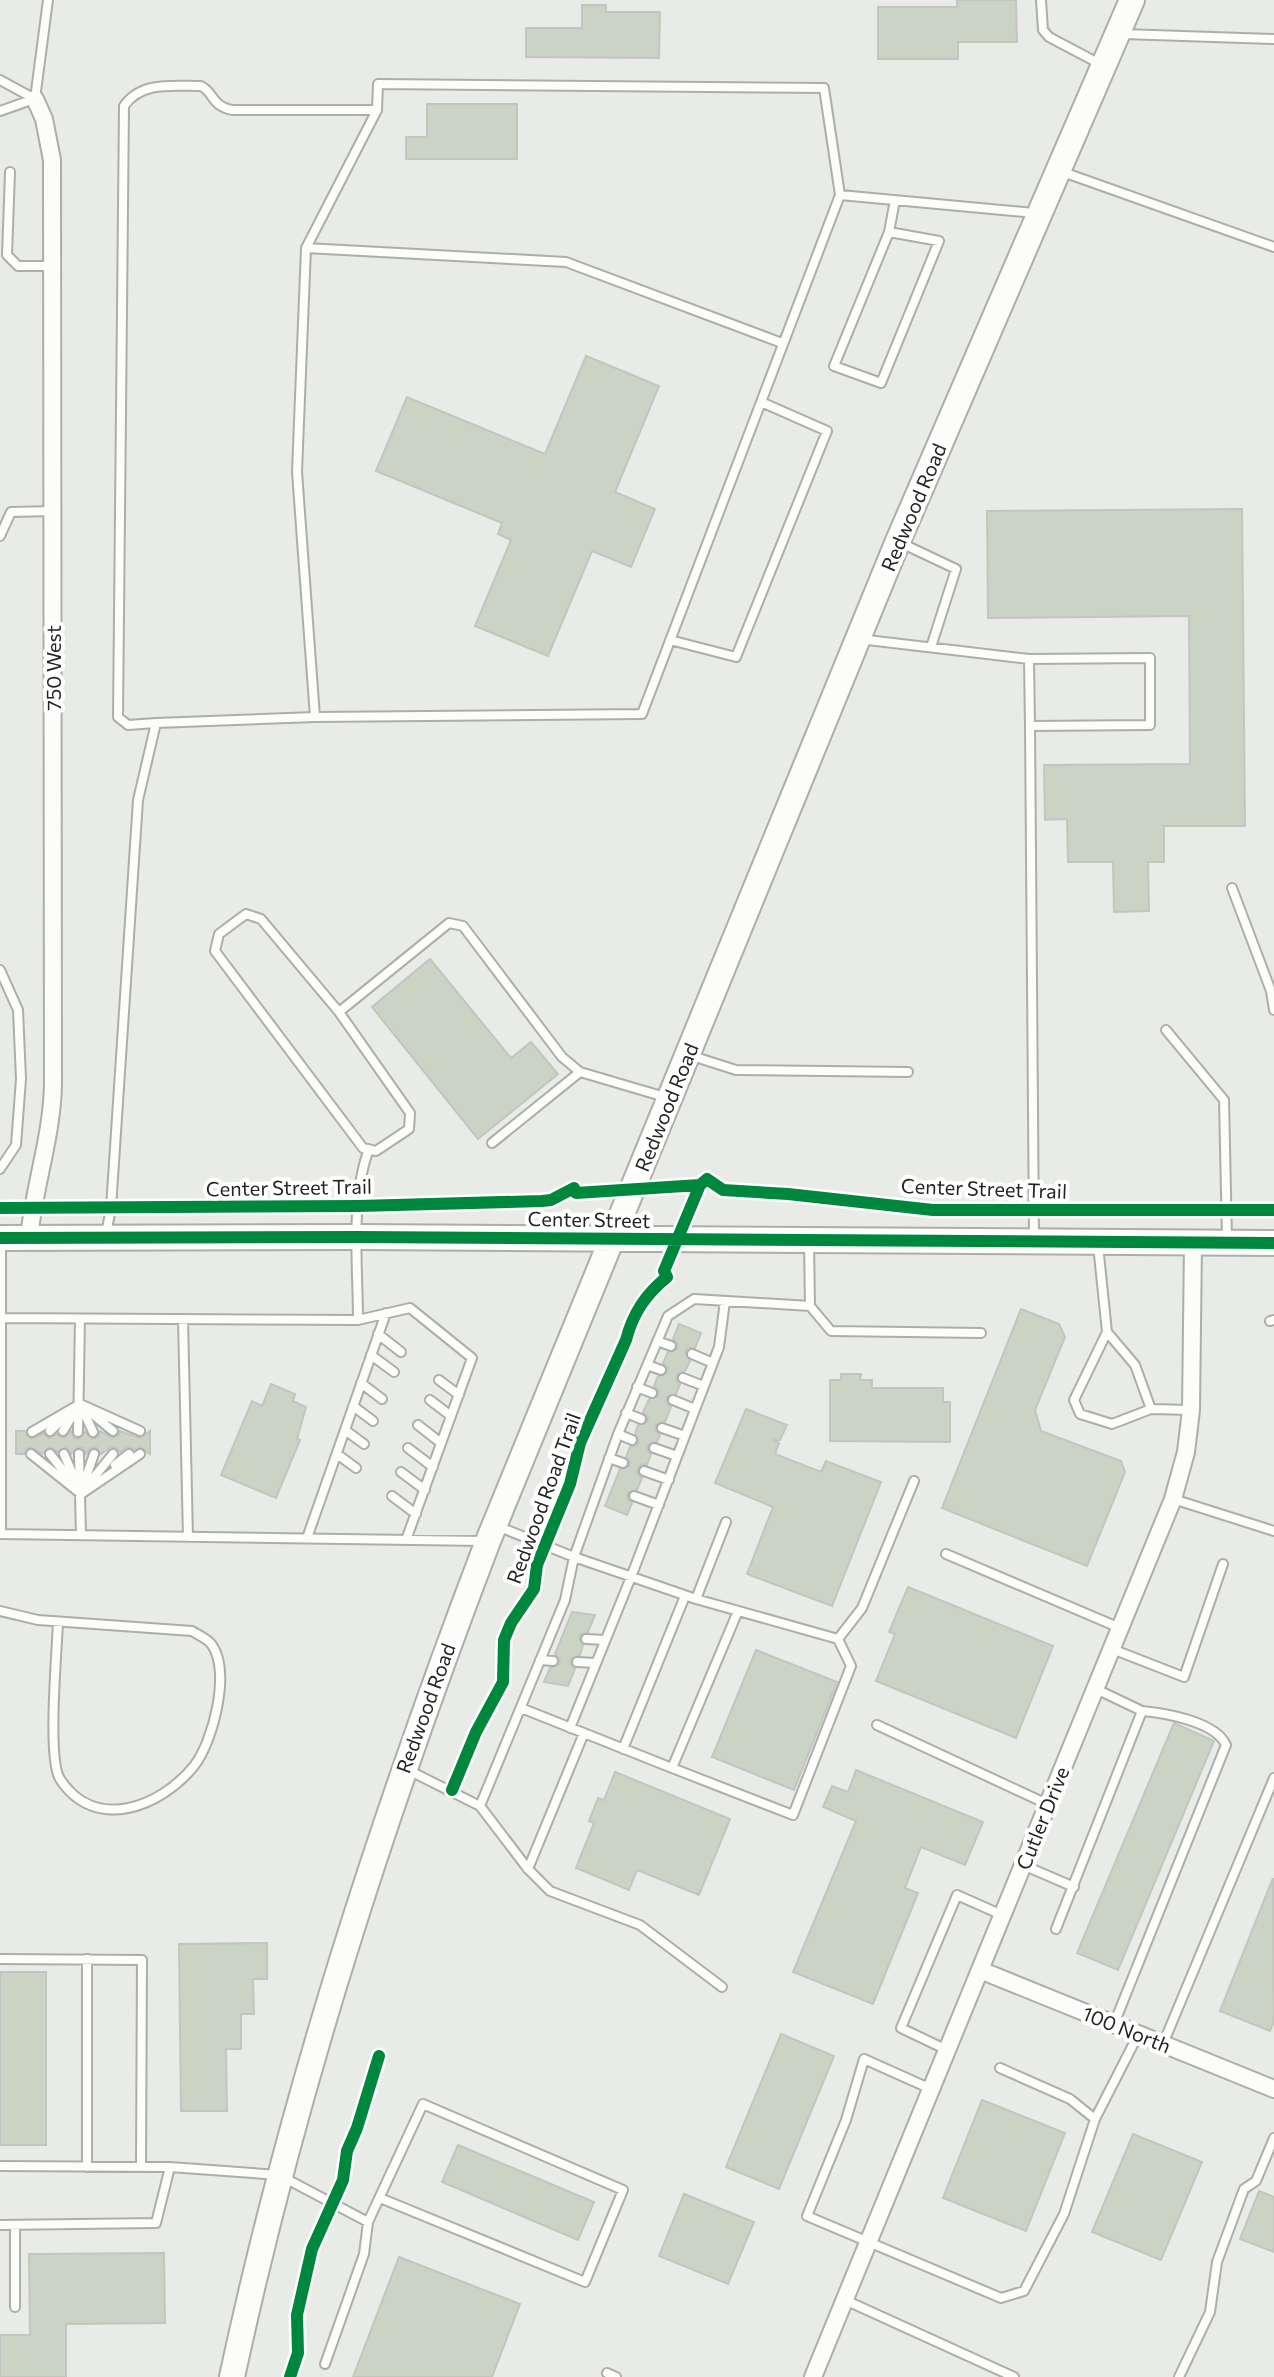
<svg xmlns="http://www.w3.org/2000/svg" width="1274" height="2377" font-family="Commissioner,sans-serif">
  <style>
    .building { fill: #cbd3c4; stroke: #c3c5c2; stroke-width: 2 }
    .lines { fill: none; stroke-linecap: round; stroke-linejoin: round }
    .lane-casing { stroke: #acaeab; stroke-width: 12 }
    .street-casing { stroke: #acaeab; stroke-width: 20 }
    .secondary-casing { stroke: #acaeab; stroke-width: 28 }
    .lane { stroke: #fcfcfb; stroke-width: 8 }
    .street { stroke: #fcfcfb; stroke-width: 16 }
    .secondary { stroke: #fcfcfb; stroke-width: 24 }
    .cycleway-casing { stroke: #fff; stroke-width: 17 }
    .cycleway { stroke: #00873e; stroke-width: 12 }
    .labels { text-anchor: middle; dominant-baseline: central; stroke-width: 8; stroke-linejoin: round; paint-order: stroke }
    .street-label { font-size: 20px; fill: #232522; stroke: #fff }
  </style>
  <rect width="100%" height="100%" fill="#e8ebe6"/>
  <path class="building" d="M957,0H1016L1017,42H958V59H878V7H957Z
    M582,5H606V12H660L659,58L526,57V28H582Z
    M427,104H517V159H406V137H427Z
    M586,356L659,386L615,492L655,509L631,567L592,551L548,656L475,626L511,540L498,534L502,523L376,471L407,397L545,454Z
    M1242,509L1245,826H1164V862H1148L1149,911L1114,912L1113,862H1068L1067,819L1045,820L1044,765L1190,764L1189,616L988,618L987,511Z
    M430,959L511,1058L531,1042L558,1074L478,1139L372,1007Z
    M1021,1309L1059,1324L1065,1337L1035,1410L1041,1431L1121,1461L1125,1472L1087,1566L942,1508Z
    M679,1324L701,1333L695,1348H688L685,1352L690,1361L685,1371L677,1375L676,1380L680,1384L676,1394L667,1397L666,1402L671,1407L665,1422L656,1425L655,1430L660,1435L657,1442L648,1445L647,1450L651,1454L647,1465L642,1464L638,1468L637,1473L642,1478L637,1490L628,1493L627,1498L632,1503L627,1515L605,1506L620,1469L629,1466L630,1461L626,1457L630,1447L636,1446L639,1442L635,1434L638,1425L647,1422L648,1417L643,1412L649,1399L658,1396L659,1391L654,1386L658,1376L667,1373L668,1368L663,1363L668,1352L677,1349L678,1344L673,1339Z
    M841,1374H861L860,1380H872V1388H943V1402H950V1442L830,1441V1380H841Z
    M271,1384L295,1394L293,1401L306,1407L297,1439L300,1440L276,1498L221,1475L252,1401L262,1406Z
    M746,1409L787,1425L780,1440H773L779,1443L775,1454L821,1472L826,1461L881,1482L832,1606L747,1574L773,1507L715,1483Z
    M16,1431H25L31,1439L44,1433L49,1438L57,1434L64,1438L71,1431L74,1438L79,1439L85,1432L93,1439L98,1437L100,1431L113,1438L118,1436L120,1431L140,1438L150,1431V1454L140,1447L134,1449L127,1447L120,1452L117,1448L111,1447L101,1454L96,1447L90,1448L86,1454L83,1448L78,1447L71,1454L66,1447L57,1452L50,1447L42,1454L31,1447L26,1449L24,1454H16Z
    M908,1587L1053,1646L1016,1738L876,1681L895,1634L889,1632Z
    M572,1612L595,1615L588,1632L580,1636V1641L583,1645L580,1655L571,1659L570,1664L575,1669L568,1686L544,1682L550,1668L559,1664L560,1659L555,1654Z
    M756,1650L837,1682L794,1790L712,1757Z
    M1174,1723L1214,1741L1118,1970L1077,1953Z
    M856,1770L983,1822L965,1865L921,1847L905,1888L918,1893L873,2004L793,1972L856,1821L823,1807L832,1786L848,1792Z
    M615,1772L730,1819L699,1895L637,1870L629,1890L576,1868L594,1823L589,1821L598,1798L604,1800Z
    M1273,1878L1274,2021L1270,2031L1220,2011Z
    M267,1943V1979H253L254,2014H241V2049H226L227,2111H181L179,1944Z
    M0,1972H46V2145H0Z
    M781,2034L834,2056L779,2189L726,2167Z
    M982,2100L1065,2133L1026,2231L943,2198Z
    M1133,2134L1202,2162L1161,2260L1092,2232Z
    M458,2145L594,2202L578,2240L442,2182Z
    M1259,2191L1274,2197V2252L1240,2239Z
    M684,2194L754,2222L728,2284L659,2256Z
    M164,2253L165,2323L66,2324V2377H0V2335H30L29,2254Z
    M399,2257L520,2304L492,2377H353Z"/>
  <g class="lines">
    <defs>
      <path id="lane" d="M1041,0L1043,30L1049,37L1102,65
        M1123,34L1274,39
        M0,80L35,99L48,0
        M0,111L34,99
        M1060,171L1274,247
        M10,172L7,255L18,266H51
        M889,232L834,366L881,383L939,241L889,232L895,200
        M306,248L566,262L782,343
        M0,536L11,512L52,511
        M901,543L956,569L931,647
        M859,639L1029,659
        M670,640L736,657L827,431L761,402
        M315,717L297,472L306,248L377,110L378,84L824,88L840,195
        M156,723L128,725L118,717L124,106C141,81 173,86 201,86C215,93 210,105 232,110H377
        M1030,726L1150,725V658L1029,659L1030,726L1034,1237
        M1232,888L1271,991L1274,1010
        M0,970L18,1010L21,1079L16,1145L0,1169
        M339,1012L261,919L246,914L219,934L215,951L363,1148L376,1151L409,1129L410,1113L339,1012L449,923L463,926L562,1057L580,1072
        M1166,1030L1224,1100L1227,1238
        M689,1055L736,1070L908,1072
        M492,1143L580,1072L665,1097
        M106,1234L111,1208L138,800L156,723L315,717L642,714L840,195L1034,213
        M1,1239V1318
        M1098,1245L1107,1332
        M810,1306L831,1331L981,1333
        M183,1319L188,1537
        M358,1320C358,1267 350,1199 369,1149
        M1270,1321L1274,1320
        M378,1334L401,1352
        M657,1341L671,1346
        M692,1354L713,1363
        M371,1355L394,1372
        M647,1365L661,1370
        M683,1378L704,1386
        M439,1380L459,1395
        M361,1383L382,1399
        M637,1387L652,1393
        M430,1400L451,1416
        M673,1400L695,1409
        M80,1404L140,1431
        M353,1406L373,1421
        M82,1408L93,1432
        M1151,1409L1135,1365L1107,1332L1074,1400L1080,1414L1112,1424L1151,1409L1191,1410
        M90,1412L113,1431
        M626,1413L641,1419
        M418,1425L441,1443
        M662,1428L685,1436
        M345,1430L364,1444
        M50,1431L67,1415
        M63,1431L79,1405
        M32,1432L80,1404
        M78,1432L80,1319
        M618,1434L632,1440
        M408,1448L433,1467
        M654,1448L677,1456
        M31,1454L81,1494
        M50,1454L73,1483
        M64,1454L76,1482
        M79,1454L81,1535
        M337,1454L356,1468
        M609,1458L623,1463
        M115,1465L129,1454
        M644,1471L669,1480
        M401,1472L425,1490
        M86,1487L113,1454
        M82,1489L94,1454
        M81,1494L140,1454
        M392,1496L416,1514
        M634,1496L659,1505
        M1173,1499L1274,1531
        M497,1526L574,1557L618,1434L668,1316L694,1299L810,1306L809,1241
        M0,1534L483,1541
        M1,1534V1318L358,1320L410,1308L472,1358L406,1540
        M307,1538L386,1313
        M946,1554L1120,1628
        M696,1599L726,1522
        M0,1611L38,1620L192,1631C198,1635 208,1639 212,1645C231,1672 213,1742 194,1766C161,1807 95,1833 60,1779C47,1759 57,1651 58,1622
        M738,1611L672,1768L793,1815L851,1666L838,1639
        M586,1639L605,1640
        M1112,1649L1184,1677L1223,1564
        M540,1660L553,1661
        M577,1662L596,1663
        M521,1708L672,1768
        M877,1725L1047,1804
        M570,1728L631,1577L719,1347L725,1301
        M623,1749L685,1596
        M408,1770L480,1806L565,1600L574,1557L696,1599L838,1639L862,1608L914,1481
        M480,1806L528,1869L550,1891L640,1925L722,1987
        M1023,1865L1074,1887
        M528,1869L584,1733
        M1056,1929L1142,1711L1096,1689
        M0,1959L142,1960L141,2167
        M1114,2024L1226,1745C1216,1722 1166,1713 1142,1711
        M1163,2044L1274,1778
        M947,2050L901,2028L957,1895L1002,1915
        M1000,2068L1070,2099L1095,2119
        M931,2089L864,2059L846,2120L807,2216L1001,2298L1024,2291L1064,2214L1095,2119L1138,2035
        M0,2166L170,2167L279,2175L368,2222
        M87,2167V1959
        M0,2225L156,2223L170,2167
        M845,2300L1014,2377
        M15,2307V2225
        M325,2364L364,2254L368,2222L423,2104L623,2190L585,2282L380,2198
        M607,2373L616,2377
        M1179,2377L1210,2312L1217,2262L1244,2189L1256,2181L1274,2138"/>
      <path id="street" d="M29,1238C34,1186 52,1137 53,1084L52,160L44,119L35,99
        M980,1970L1274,2089
        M813,2377L1173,1499L1186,1452L1191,1410L1193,1243"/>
      <path id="secondary" d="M0,1238L358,1237L1274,1243
        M232,2377C294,2089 383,1816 488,1541L898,541L1132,0"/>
    </defs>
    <use href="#lane" class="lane-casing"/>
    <use href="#street" class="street-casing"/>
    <use href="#secondary" class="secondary-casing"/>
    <use href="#lane" class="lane"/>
    <use href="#street" class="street"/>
    <use href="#secondary" class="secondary"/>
    <defs>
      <path id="cycleway" d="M700,1185L707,1179L723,1190L788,1194L933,1210H1274
        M576,1193L700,1185
        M0,1208L359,1206L542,1201L551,1200L574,1188
        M0,1238L358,1237L1274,1243
        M452,1790L476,1732L503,1682L504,1640L511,1623L534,1589L537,1565L570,1484L580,1443L626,1340C633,1313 646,1294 667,1277L664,1271L700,1185
        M290,2377L298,2353L297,2315L312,2249L343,2180L347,2151L357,2128L379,2056"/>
    </defs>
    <use href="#cycleway" class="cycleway-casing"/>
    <use href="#cycleway" class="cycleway"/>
  </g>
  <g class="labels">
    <g class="street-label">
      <text transform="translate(913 507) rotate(-67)">Redwood Road</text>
      <text transform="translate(53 668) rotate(-90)">750 West</text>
      <text transform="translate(666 1107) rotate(-68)">Redwood Road</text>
      <text transform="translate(289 1187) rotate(-1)">Center Street Trail</text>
      <text transform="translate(984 1188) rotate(2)">Center Street Trail</text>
      <text transform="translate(589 1219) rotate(1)">Center Street</text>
      <text transform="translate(543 1498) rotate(-70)">Redwood Road Trail</text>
      <text transform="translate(425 1708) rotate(-70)">Redwood Road</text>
      <text transform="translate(1042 1818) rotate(-68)">Cutler Drive</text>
      <text transform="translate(1127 2029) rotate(22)">100 North</text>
    </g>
  </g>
</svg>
